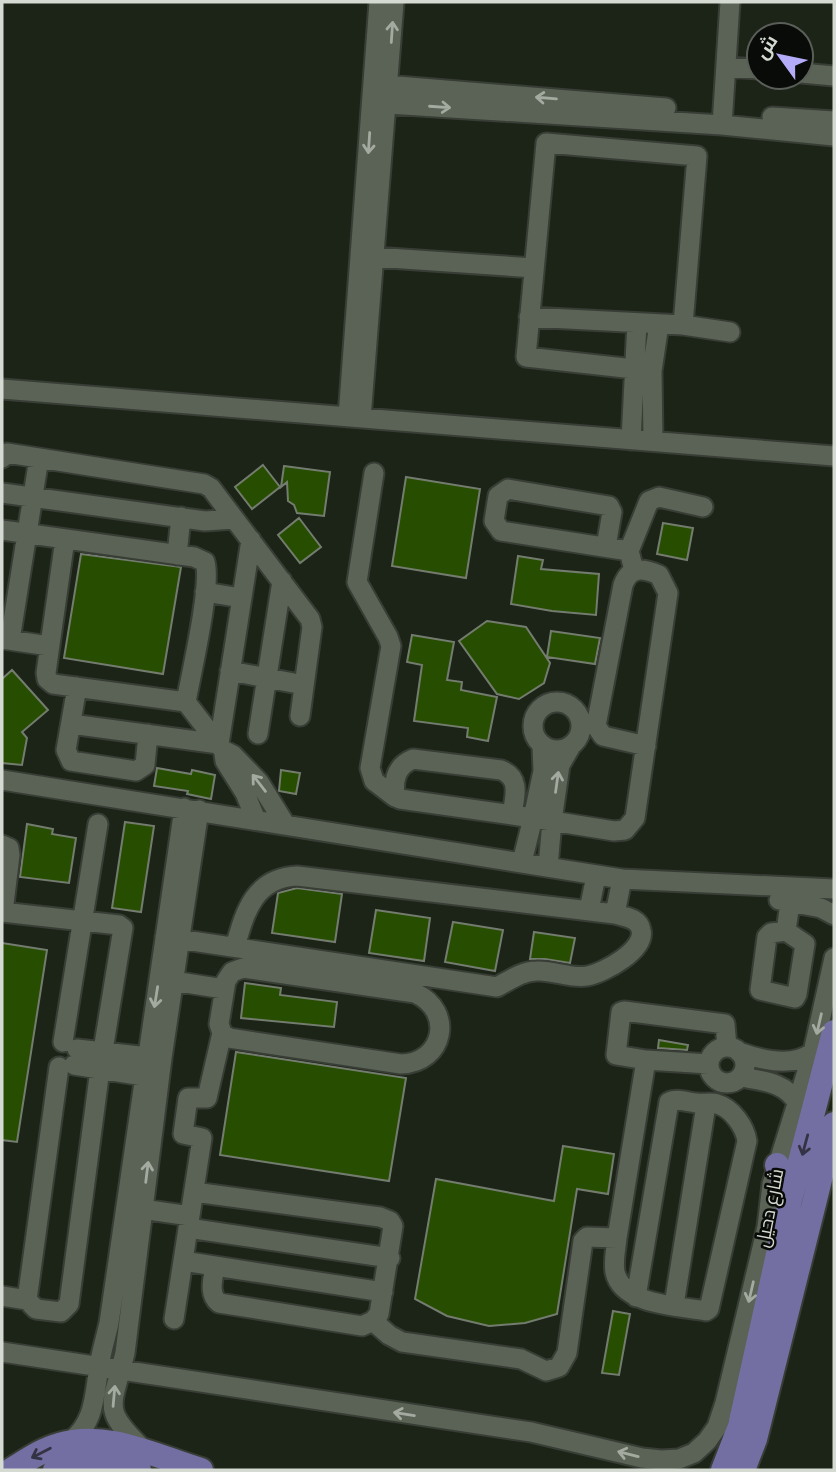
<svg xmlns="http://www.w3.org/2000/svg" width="836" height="1472" font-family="'Public Sans',Cairo,sans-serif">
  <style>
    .building { fill: #274e00; stroke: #737c6e; stroke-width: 2 }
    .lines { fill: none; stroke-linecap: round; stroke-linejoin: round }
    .minor-casing { stroke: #383d35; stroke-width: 23 }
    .major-casing { stroke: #383d35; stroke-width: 28 }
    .minor { stroke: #5a6355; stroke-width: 19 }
    .major { stroke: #746fa3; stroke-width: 24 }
    .oneway { stroke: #a4aaa0 }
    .oneway2 { stroke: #333345 }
    .labels { text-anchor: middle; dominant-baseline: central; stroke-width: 5; stroke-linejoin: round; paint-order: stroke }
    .street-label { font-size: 19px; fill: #d5dad2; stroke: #080b07 }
  </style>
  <rect width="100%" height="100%" fill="#1c2317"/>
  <path class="building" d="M263,465L280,487L252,509L235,487Z
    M284,466L330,472L324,516L297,513L294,505L288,501L287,482L281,487Z
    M406,477L480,489L466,578L392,566Z
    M299,518L321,547L300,563L278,535Z
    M663,523L693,528L687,560L657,554Z
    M81,554L181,567L163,674L64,658Z
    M518,556L543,560L541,569L599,574L596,615L552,611L511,604Z
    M487,621L526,627L550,663L544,683L519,699L497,694L459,641Z
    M551,631L600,638L595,664L547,657Z
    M412,635L454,642L447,680L462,682L461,690L497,697L488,741L467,737L468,728L414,721L422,665L407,662Z
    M12,670L48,710L22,732L27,738L22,765L2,763V679Z
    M157,768L191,774L192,770L215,775L211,799L187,794L188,791L154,786Z
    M281,770L300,773L296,794L279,791Z
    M125,822L154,826L141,912L112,908Z
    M27,824L53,829L52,834L76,838L69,883L20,877Z
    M297,888L342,894L335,942L272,933L278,893Z
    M376,910L430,918L424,961L369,953Z
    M453,922L503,930L495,971L445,962Z
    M534,932L575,938L570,963L545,959H530Z
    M2,943L47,950L17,1142L2,1140Z
    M245,983L281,988L280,995L337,1002L334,1027L241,1018Z
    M659,1040L688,1045L687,1050L658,1048Z
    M236,1052L406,1078L389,1181L220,1155Z
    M563,1146L614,1154L608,1194L577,1189L557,1314L525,1323L489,1326L447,1316L415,1299L436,1179L554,1201Z
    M613,1311L630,1314L619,1375L602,1373Z"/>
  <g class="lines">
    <defs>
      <path id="minor" d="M726,67L759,69
        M801,73L834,76
        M373,84L666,108
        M372,103L722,125L834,136
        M772,117L834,121
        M722,125L730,2
        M374,257L534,268
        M529,317L683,325L730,332
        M652,371L526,357L546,143L697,156L683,325
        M2,389L834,456
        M348,417L379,2
        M361,418L394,2
        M631,440L637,323
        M653,441L652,371L659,324
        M2,458L7,453L204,484L211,488L310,619L312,627L300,716
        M374,473L357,582L388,637L391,646L370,768L374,781L395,797
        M2,493L205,521L234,519
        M2,530L194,557L205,562C212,585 191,674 186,702
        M65,539L46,673L47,679L53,684L186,702L223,750L233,755L259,782L285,824
        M606,547L612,512L609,506L508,489L498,496L494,521L501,531L629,551L634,570
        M629,551L649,501L659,497L703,507
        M177,555L181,517
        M205,592L241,598
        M2,639L49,646
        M10,640L39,458
        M230,671L304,685
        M77,687L66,750L71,761L136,771L145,765L148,734
        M533 726a24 24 0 1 1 48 0a24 24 0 1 1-48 0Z
        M71,724L219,744L251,540
        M258,734L282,581
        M571,746L560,765L552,821L614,831L625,830L635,818L636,811L668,593L659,575C643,568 630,566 623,585L596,726L603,736L646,746
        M224,754L225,761L245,793L256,820
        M2,780L622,879L834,889
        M512,814C515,796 521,778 501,770L413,759C396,766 393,780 395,797L400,799L533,818L543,771L542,746
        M2,845L9,848L10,855L3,912
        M522,862L533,818L552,821L548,867
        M779,900L821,908L834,915
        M589,910L596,876
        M2,912L119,925L123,928L100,1069L69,1304L61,1312L36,1309L27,1300L59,1067
        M615,914L622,879
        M786,931L805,944L797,994L795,998L760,990L767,937L771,933L786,931L790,903
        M165,937L497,987C510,980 522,971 537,971C553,970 571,979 587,976C604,973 646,950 641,930C639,918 625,917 615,914L297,876C254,878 245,912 235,947
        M243,968L415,993C455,1011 444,1063 401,1064L229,1038L222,1033L219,1024L226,981L232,972Z
        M173,981L224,989
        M63,1042L98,824
        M709 1065a18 18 0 1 1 36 0a18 18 0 1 1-36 0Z
        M77,1049L157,1058
        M739,1052C761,1060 793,1068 813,1052
        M646,1060L709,1064
        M74,1065L156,1078
        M741,1077C763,1081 786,1082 798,1104
        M194,1192L380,1217L390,1221L393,1226L379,1314L373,1321L362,1326L219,1303C208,1294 213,1279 215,1266
        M142,1209L190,1216
        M188,1228L390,1258
        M617,1238L646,1060L616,1055L621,1012L624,1011L725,1024L727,1047
        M183,1261L383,1292
        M2,1296L27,1300
        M674,1305L706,1105
        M174,1319L202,1138L183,1134L188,1098H207L222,1033
        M373,1321L389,1335L402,1342L521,1359L546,1371L559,1367L567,1353L583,1241L587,1237L617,1238C616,1249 613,1261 615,1272C622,1305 678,1306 706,1311L709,1309L747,1141C745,1127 732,1108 717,1104C711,1102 703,1104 696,1103C687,1102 676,1098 669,1102L636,1297
        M2,1352L531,1432L642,1458L661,1460L679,1459L694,1453L707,1441L717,1427L725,1403L767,1227L772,1184L813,1052L834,958
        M70,1442C95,1422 94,1397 99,1367C101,1352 106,1337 109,1323L184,808
        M145,1451C100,1408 112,1408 125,1353L162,1058L199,810"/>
      <path id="major" d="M777,1165L790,1200
        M11,1470C26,1461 41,1450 59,1445C106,1430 157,1457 201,1470
        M55,1470C66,1458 78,1453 95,1455
        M76,1470L88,1464L139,1470
        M723,1470L740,1426L790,1200L834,1032
        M743,1470L755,1439L834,1124"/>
    </defs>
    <use href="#minor" class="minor-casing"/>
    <use href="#major" class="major-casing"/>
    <use href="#minor" class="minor"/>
    <use href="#major" class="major"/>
  </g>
  <defs><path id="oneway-shaft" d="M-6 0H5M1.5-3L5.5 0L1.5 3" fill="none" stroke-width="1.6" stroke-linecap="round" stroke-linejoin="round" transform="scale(1.75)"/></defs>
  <g class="oneway">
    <use href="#oneway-shaft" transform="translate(392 32) rotate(-86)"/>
    <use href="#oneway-shaft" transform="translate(546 98) rotate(-175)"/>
    <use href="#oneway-shaft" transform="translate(440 107) rotate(4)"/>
    <use href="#oneway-shaft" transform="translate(369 143) rotate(94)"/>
    <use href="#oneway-shaft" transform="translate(557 782) rotate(-82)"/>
    <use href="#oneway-shaft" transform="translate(259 783) rotate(-128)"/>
    <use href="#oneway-shaft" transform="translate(156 997) rotate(99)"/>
    <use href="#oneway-shaft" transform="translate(819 1024) rotate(103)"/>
    <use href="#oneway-shaft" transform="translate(147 1172) rotate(-83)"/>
    <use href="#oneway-shaft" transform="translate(751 1292) rotate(103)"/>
    <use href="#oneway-shaft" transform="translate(114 1396) rotate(-85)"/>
    <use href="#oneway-shaft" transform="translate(404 1414) rotate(-171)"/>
    <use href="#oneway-shaft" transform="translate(628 1454) rotate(-166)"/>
  </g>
  <g class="oneway2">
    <use href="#oneway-shaft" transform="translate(805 1145) rotate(105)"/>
    <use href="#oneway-shaft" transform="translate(41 1453) rotate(153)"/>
  </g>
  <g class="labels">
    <g class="street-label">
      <text transform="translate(769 1208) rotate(-79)">شارع دحيل</text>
    </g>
  </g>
  <rect width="836" height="1472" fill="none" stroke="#d5dad2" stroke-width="7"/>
  <g transform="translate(780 56) rotate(303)"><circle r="33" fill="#080b07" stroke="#5a5e58" stroke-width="2"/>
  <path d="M0-5L12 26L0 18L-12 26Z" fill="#b4acf9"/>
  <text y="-10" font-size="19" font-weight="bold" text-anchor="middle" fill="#d5dad2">ش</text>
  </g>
</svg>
